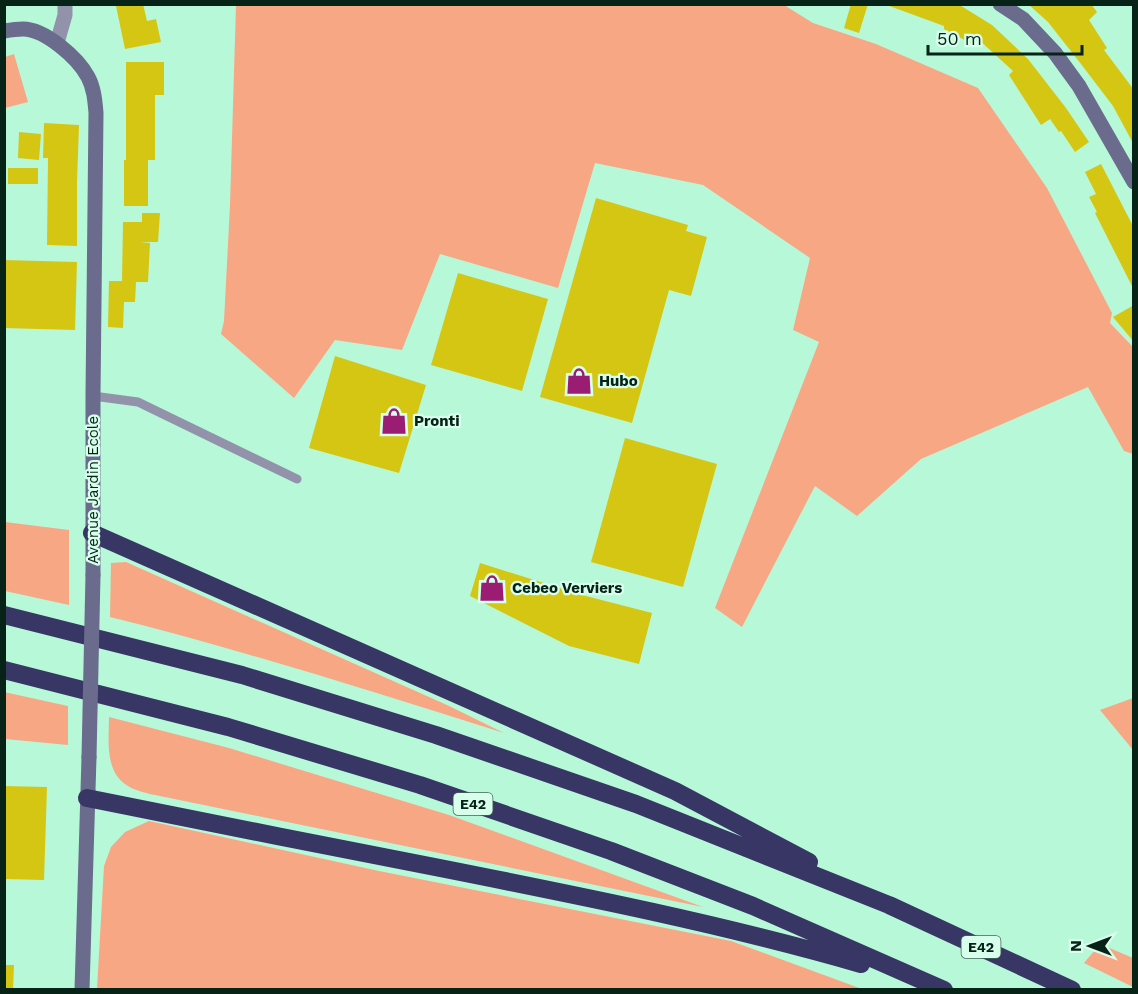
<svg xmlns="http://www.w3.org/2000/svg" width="1138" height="994" font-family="'Work Sans',sans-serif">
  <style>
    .green { fill: #f8a784 }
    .building { fill: #d5c613 }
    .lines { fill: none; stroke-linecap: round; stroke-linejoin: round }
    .lane { stroke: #9293ab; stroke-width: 9 }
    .street { stroke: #9293ab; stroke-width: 15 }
    .secondary { stroke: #6b6b8d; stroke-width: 15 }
    .highway { stroke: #383664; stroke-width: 18 }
    .secondary-bridge { stroke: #6b6b8d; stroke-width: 15 }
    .labels { text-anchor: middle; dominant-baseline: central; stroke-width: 4.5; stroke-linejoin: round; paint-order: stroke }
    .shield { fill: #d8ffec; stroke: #466457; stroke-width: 1.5 }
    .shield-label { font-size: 14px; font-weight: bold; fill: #072217 }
    .poi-label { font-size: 15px; font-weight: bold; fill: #072217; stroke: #d8ffec; text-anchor: start }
    .street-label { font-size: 15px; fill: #072217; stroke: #d8ffec }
  </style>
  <rect width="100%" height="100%" fill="#b7f8d9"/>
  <path class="green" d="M236,5H784L813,23L876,44L978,88L1047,188L1112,313L1110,323L1133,347V454L1124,451L1088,387L921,459L857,516L815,486L742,627L715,608L819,342L793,330L810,258L703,185L595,163L558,288L440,254L402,350L335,340L294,398L221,334L224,321L230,205Z
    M14,54L28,102L5,108V57Z
    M5,522L69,530V605L5,591Z
    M126,562L447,705L504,733C373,692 243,650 110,617L111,563Z
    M4,692L68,706V745L5,739Z
    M1133,698H1134L1133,750L1100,710Z
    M109,717L229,748L449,815L703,907L150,794C143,792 134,790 128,786C104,772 109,740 109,717Z
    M149,821L379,871L731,941L862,989H97L104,866L111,847L125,832Z
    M1100,944L1133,958V987L1084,963Z"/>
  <path class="building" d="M124,4H143L147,21L156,19L161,42L125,49L116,6Z
    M851,4H868L859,33L844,28Z
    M884,4H958L992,25L1028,59L1066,108L1089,142L1075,152L1061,131L1059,132L1050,119L1041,125L1009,75L1013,71L978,39L972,44L944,29V26Z
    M1028,4H1091L1097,12L1089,20L1107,48L1104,50L1134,90V145L1113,106L1081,64L1048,22Z
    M126,62H164V95H155V160H148V206H124V160H126Z
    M44,123L79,125L77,182V246L47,245L48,158H43Z
    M19,132L41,134L39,160L18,158Z
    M1101,164L1134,228V290L1095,213L1097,212L1089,197L1096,194L1085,172Z
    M8,168H38V184H8Z
    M596,198L688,225L686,231L707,237L691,296L669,290L632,423L540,397Z
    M142,213H160L158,242H140L150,243L148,282H136L135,302H124L123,328L108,327L109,281H122L123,222H142Z
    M4,260L77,262L75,330L4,328Z
    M458,273L548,299L522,391L431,365Z
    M1134,305V342L1113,317Z
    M335,356L426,385L399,473L309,448Z
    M625,438L717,464L683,587L591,562Z
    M480,563L582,595L652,613L639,664L569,646L470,596Z
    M4,786L47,787L44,880L4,879Z
    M4,965H14L13,990H4Z"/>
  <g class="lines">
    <path class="lane" d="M93,396L138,402L297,479"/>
    <path class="street" d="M57,43L65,15V4"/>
    <path class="secondary" d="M1000,4L1023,19L1055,53L1079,86L1134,182
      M4,31C10,30 17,29 23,29C45,29 78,58 88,77C94,88 95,101 96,113L93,396V575
      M82,990L89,757"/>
    <path class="highway" d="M92,533L675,791L809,862
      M4,615L242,675L436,735L636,804L889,905L1072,990
      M4,670L228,727L420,785L611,851L753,906L944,990
      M87,798C205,822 322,845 440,868C581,896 722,924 861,964"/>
    <path class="secondary-bridge" d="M89,757L93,575"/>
  </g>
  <defs>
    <symbol id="shop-bare" viewBox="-9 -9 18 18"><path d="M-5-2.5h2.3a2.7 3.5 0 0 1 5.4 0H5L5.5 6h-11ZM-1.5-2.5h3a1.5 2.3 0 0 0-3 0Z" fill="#9a1d73" stroke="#d8ffec" stroke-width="2.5" paint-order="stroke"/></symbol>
  </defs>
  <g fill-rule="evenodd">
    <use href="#shop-bare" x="560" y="362" width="38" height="38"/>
    <use href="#shop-bare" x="375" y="402" width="38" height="38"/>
    <use href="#shop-bare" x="473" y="569" width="38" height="38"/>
  </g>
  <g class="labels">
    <g class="shield">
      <rect x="453.5" y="793" width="39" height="22" rx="4.5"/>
      <rect x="961.5" y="936" width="39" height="22" rx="4.5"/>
    </g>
    <g class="shield-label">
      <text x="473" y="804">E42</text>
      <text x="981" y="947">E42</text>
    </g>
    <g class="poi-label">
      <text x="599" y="381">Hubo</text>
      <text x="414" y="421">Pronti</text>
      <text x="512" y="588">Cebeo Verviers</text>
    </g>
    <g class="street-label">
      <text transform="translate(93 490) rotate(-90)">Avenue Jardin Ecole</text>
    </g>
  </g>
  <rect width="1138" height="994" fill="none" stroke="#072217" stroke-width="12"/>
  <g transform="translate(1090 946) rotate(270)" stroke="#d8ffec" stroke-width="4.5" paint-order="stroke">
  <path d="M0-4.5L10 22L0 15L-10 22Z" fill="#072217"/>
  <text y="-9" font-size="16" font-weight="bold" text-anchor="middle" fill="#072217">N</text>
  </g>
  <path d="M928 45v9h154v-9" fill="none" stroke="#072217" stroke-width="3"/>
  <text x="937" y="45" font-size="18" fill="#072217" stroke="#d8ffec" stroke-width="4.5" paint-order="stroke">50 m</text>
</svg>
